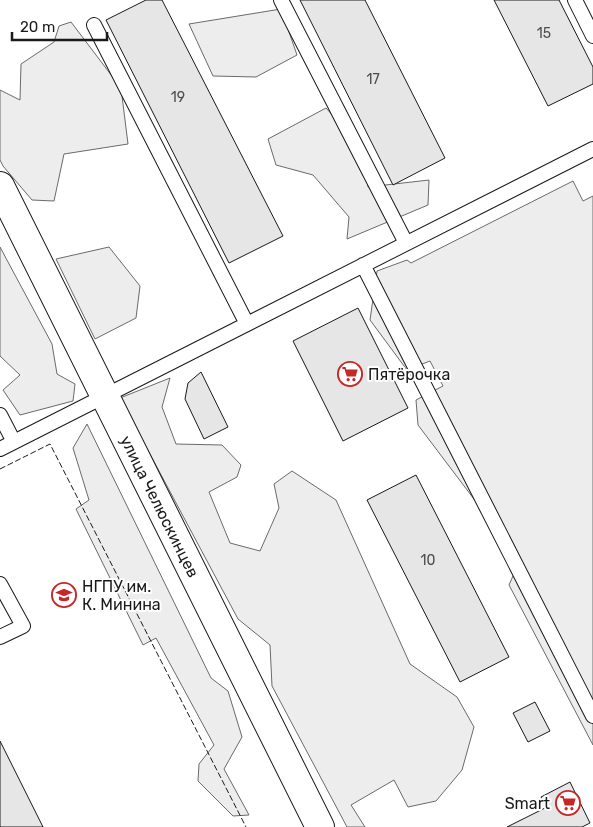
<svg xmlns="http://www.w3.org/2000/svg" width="593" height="827" font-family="Rubik,sans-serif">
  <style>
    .built { fill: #ededed; stroke: #6a6a6a }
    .building { fill: #e6e6e6; stroke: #1a1a1a }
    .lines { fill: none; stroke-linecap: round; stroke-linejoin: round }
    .lane-casing { stroke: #1a1a1a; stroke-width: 16 }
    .street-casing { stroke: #1a1a1a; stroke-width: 30 }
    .lane { stroke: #fff; stroke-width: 14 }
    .street { stroke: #fff; stroke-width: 28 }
    .fence { stroke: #1a1a1a; stroke-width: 1; stroke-dasharray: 6 2.5; stroke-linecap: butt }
    .labels { text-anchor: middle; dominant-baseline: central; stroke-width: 4; stroke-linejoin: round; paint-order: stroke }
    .number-label { font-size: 14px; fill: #4d4d4d }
    .poi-label { font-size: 16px; fill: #1a1a1a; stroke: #fff; text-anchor: start }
    .street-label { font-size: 16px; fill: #1a1a1a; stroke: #fff }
  </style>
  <rect width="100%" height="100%" fill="#fff"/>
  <path class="built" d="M281,9L297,55L256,77L213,76L189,24Z
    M71,22L121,88L128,144L64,154L54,201L32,200L3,166L0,160V90L20,100L21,64L54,42L59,26Z
    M326,108L364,150L368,187L429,180L428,205L347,239L349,217L313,175L276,165L268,139Z
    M573,181L583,201L593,196V745L509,585L520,560L418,425L416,400L443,386L430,361L407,370L370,320L377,271L407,260L411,263Z
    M0,247L52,344L57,374L75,384L73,401L20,415L3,390L20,375L0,356Z
    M109,247L140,286L136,318L95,339L56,259Z
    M170,378L162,407L176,444L222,445L241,465L237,477L209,492L230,543L260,551L279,508L274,484L292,471L336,500L410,664L457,697L474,727L462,770L436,801L408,807L394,780L351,805L365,827H347L272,686L270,645L238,619L120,398Z
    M87,424L211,678L228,691L242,737L224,769L249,815L233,816L198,781L199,764L214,745L156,638L143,645L76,509L89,500L73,448Z"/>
  <path class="building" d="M146,0H162L283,236L229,263L106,20Z
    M300,0H365L445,158L393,185Z
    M494,0H559L593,67V84L548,106Z
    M358,308L408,408L343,441L293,341Z
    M201,372L228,427L204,439L185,399L188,383Z
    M416,475L509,657L460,682L367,500Z
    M535,702L550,731L528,742L513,713Z
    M0,741L43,827H0Z
    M570,782L590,823L582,827H507L547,807L541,797Z"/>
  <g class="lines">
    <defs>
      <path id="lane" d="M281,0L406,243
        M575,0L593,36
        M94,25L247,324
        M363,265L593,716
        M0,415L14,442
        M0,449L593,149
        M0,584L23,626L0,637"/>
      <g id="street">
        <path id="s1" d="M0,186L320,827"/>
      </g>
    </defs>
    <use href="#lane" class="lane-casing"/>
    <use href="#street" class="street-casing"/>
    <use href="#lane" class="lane"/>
    <use href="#street" class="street"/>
    <path class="fence" d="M0,469L50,444L246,827"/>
  </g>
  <defs>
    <symbol id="supermarket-ring" viewBox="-11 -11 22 22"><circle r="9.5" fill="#fff" stroke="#c62828" stroke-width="1.5"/><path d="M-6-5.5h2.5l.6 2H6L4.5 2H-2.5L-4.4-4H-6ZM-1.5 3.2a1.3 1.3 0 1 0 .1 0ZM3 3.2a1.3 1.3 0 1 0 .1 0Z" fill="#c62828"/></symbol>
    <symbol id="university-ring" viewBox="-11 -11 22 22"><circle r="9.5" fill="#fff" stroke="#c62828" stroke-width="1.5"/><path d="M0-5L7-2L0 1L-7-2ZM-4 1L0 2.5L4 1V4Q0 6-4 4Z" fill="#c62828"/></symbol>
  </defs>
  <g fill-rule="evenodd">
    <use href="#supermarket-ring" x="336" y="360" width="28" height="28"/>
    <use href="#university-ring" x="50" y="581" width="28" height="28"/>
    <use href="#supermarket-ring" x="554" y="789" width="28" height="28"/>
  </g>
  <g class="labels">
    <g class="number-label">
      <text x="544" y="33">15</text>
      <text x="373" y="79">17</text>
      <text x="178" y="97">19</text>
      <text x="428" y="560">10</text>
    </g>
    <g class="poi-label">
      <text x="368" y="374">Пятёрочка</text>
      <text x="82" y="586">НГПУ им.<tspan x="82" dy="18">К. Минина</tspan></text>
      <text x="550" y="803" text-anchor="end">Smart</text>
    </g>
    <g class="street-label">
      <text stroke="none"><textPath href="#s1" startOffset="358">улица Челюскинцев</textPath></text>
    </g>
  </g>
  <path d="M12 32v8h95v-8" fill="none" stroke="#1a1a1a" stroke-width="2.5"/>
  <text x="20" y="32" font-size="15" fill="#1a1a1a" stroke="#ffffff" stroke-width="4" paint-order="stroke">20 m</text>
</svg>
